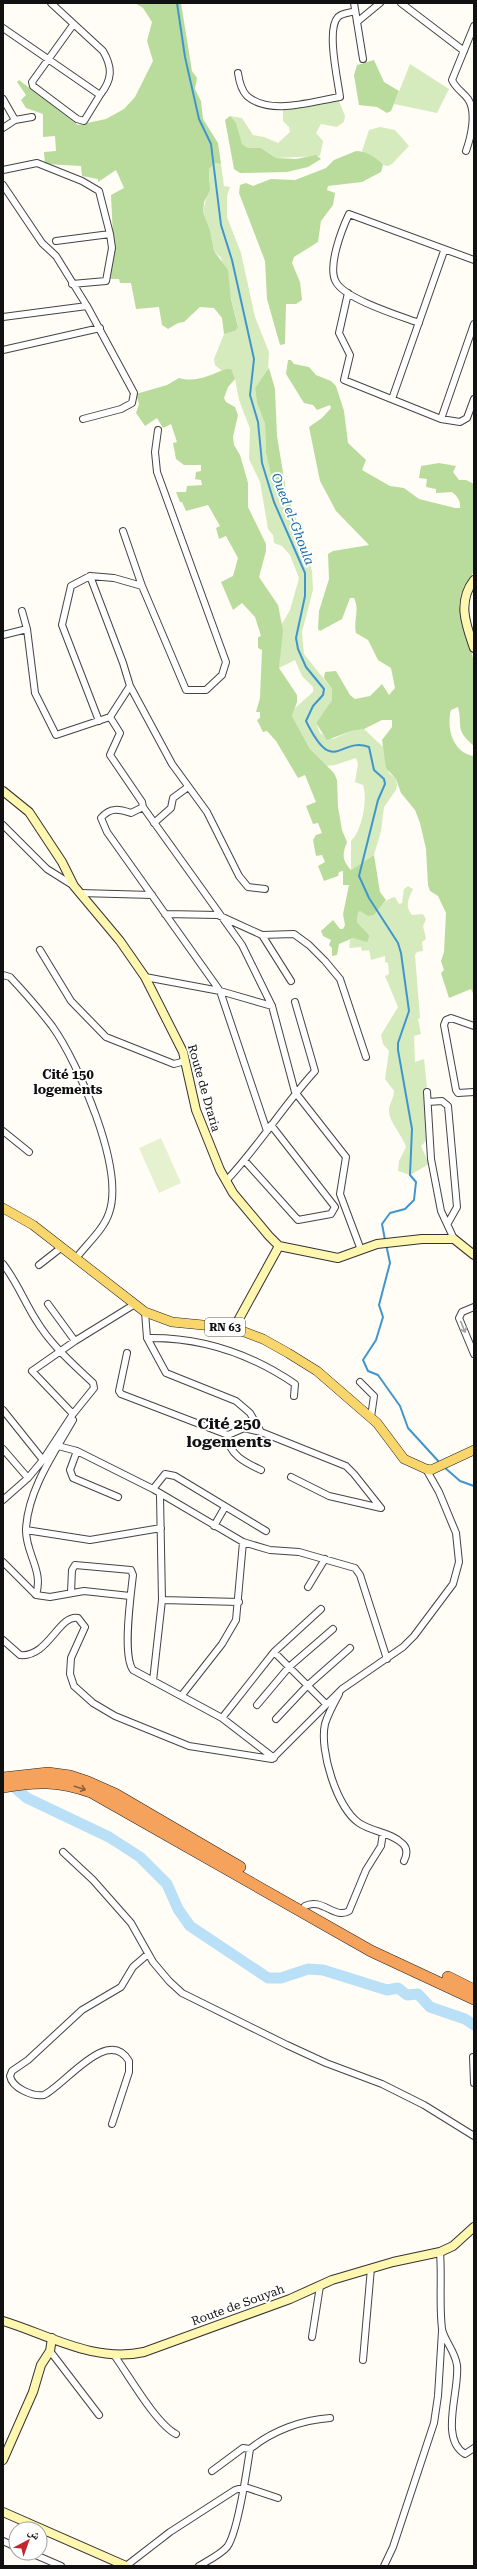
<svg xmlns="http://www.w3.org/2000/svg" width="477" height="2569" font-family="'Roboto Serif','Noto Naskh Arabic',serif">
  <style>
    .green { fill: #d5ebbd }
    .forest { fill: #b9dc9c }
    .pitch { fill: #e6f2cf }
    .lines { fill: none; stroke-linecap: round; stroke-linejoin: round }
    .stream { stroke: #3f96cf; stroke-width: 2 }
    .river { stroke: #b9e0f7; stroke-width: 11 }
    .street-casing { stroke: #444; stroke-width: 8 }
    .secondary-casing { stroke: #333; stroke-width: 10 }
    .primary-casing { stroke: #222; stroke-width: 10 }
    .highway-casing { stroke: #222; stroke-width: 12 }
    .street { stroke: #fff; stroke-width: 6 }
    .secondary { stroke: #fff6b0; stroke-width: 8 }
    .primary { stroke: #f9d66b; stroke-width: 9 }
    .highway { stroke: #f5a25d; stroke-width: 11 }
    .oneway { stroke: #a0a0a0 }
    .oneway2 { stroke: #8e613b }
    .labels { text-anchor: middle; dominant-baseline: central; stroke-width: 4; stroke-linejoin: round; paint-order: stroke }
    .shield { fill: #fff; stroke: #585858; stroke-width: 1 }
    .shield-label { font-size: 11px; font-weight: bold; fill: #111 }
    .street-label { font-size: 12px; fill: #111; stroke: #fff }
    .water-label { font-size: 13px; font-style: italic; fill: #1768a6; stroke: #fff }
    .neighbourhood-label { font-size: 13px; font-weight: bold; fill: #111; stroke: #fff }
    .district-label { font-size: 16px; font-weight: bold; fill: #111; stroke: #fff }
  </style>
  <rect width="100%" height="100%" fill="#fffdf5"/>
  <path class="green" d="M410,64L449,89L437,113L394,104Z
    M339,101L345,116L344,122L337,127L321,124L316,133L323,141L320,156L276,158L261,148H248L242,144L230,116L242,118L253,135L264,137L278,143L290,132L289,127L283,121V108Z
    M380,127L395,130L409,146L392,164L388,166L383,165L362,151L369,130Z
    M215,163L221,164L224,186L230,187L227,196V217L241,253L255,317L269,352L268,373L255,388L257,403L265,424L266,453L272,480L298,526L312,571L313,590L302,632L304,654L332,689V700L316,723L320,733L333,739L351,731L364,729L383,747L389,773L396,779L397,785L396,790L384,807L381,831L374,855L351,870V841C362,831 368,799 363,785L355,782L358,764L356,758L335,765L325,766L310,749L292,716L295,708L313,692V687L302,676L295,660L279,668L282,624L290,610L299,578L290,555L282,546L274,543L273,535L268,529L260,482L249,459L250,429L239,400L235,379L226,369L222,371L215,365L214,359L224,334L235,331L238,326L221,258L214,251L210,230L203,212L210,181L209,169Z
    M408,886L413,889C409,898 404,906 412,915L423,914L426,919L423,926L426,939L422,942L423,951L417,952L415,955L420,1018L418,1019L421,1034L414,1036L415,1062L424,1059L432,1135L421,1146L429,1164L410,1175L398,1171L399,1161L406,1147C402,1134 388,1122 389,1109C390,1103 394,1097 394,1091L385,1079L389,1051L383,1044L381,1035L398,1007L385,976L389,974L388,963L385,962V956L371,960L369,950L362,951L361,947L349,948L350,940L353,938L369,939L370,936L357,922L358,913L360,911L365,914L374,915C381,907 384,899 395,897L399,904L402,903L404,889Z"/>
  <path class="forest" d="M135,3H181L192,71L197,78L195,89L201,101L203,119L218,143L221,164L215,163L209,169L210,190L204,202L203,212L210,230L214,251L228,270L231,299L238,327L235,331L224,334L222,318L214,308L200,307L184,322L178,323L168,329L162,325L159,307L136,309L131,283H120L119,279H110L113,237L111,195L124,188L116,170L98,182V179L82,176L81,166L45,164L44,152L56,151L55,136L43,137V114L26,108L21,100L26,95L17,82L19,80L78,125L106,119L124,109L135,97L153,61L147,41L152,22L143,8Z
    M374,60L384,82L399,91L391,111L387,113L377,107L359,105L354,75L357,65Z
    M230,116L236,123L242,144L248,148H261L276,158L296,159L316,155L321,159L308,167L287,172L240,173L234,169L225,120Z
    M356,151C366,151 376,157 383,165L381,172L362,182L328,186L327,190L335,193L333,205L321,221L318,242L294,257L292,263L300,282L302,300L296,304H286L285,344L280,345L267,299L265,261L239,193L240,185L246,183L253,186L271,179L295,180L326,168L334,160Z
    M288,360H291L294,364L309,367L316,375L331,381L336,386L344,411L348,443L366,460L362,470L390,486L404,488L419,499L455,508H460C461,501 457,496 452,492L436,493V489L426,487L427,479L419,478L421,466L439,463L456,466L453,472L459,480H466L474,484V571L461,593L459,605L474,662V746C454,729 463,726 458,707L451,710C446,728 453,753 474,756V995L471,989L449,998L441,973L444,970L441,961L444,952L446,913L438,896L430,891L428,885L426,849L420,823L415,810L401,793L396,779L386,768L382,740L392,727V720H382L364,729L351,731L327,740L316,723L332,700V689L324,678L325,672L336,671L350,695L355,699L370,696L382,684L389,695L395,688L391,668L378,660L368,640L356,633C353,621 360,610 354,598H350L342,619L320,631L318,629L319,611L329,579L328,554L333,551L369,545L336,511L320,481L309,427L322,418L331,408L330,405L317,410L313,405L304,403L286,374Z
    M269,368L275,389L277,436L286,491L298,526L272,480L266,453L265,424L257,403L255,388Z
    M226,369H231L235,379L228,387L224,398L226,402L235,407L238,415L233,437L234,445L240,455L248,483V507L266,544V551L259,577L278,605L283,630L279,668L297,695V702L292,716L310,749L334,773L337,780L338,807L342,830L347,842C342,855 342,860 351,870L374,855L380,892L386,900L374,915L368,916L360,911L358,913L357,922L370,936L367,942L353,938L339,944L337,955L332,956V948L329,945L331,940L323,936L321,931L333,920L340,929H343L345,925L343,914L349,885H343V871L339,872L338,876L324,881L318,866L325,862L322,855L316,856L313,840L316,835L322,833L318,823L313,824L306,806L316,802L305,775L298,778L276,741L267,731L263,732L257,720L260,718V712H256L260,698L262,650L258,648V637L261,636L255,617L242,603L233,610L221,582L233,576L238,558L226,536L219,539L216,528L220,526L208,505L186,511L182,502H180L176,492H186L187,486L202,485L201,480L195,479L196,472L201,471V465H184L176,459L173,443L177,442L171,424L163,428L157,418L145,426L136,413L139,404L136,394L167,385L179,378C196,383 210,375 226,369Z"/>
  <path class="pitch" d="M161,1138L181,1183L159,1193L139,1148Z"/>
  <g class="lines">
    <path class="stream" d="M177,3L185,57L199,119L211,144L221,225L232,260L254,359L250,395L258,422L262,463L274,502L305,573V596L296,638L298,649L306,667L324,689L323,695L313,706L306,721C334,778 339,736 369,747L374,770L384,779L385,784L378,800L359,876L369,898L398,943L401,953L409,1011L398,1043V1050L412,1129L410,1175L416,1182L414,1200L405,1209L390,1213L382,1224L385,1240
      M386,1244L390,1263L379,1305L383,1317L376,1340L363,1360L368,1371L378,1375L400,1406L408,1428L440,1463
      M444,1467L460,1481L474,1486"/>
    <path class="river" d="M7,1781L27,1798L109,1837L140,1857L167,1884L178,1909L190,1926L268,1978H281L308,1969L323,1970L387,1990L398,1988L407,1995L418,1994L430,2007L465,2019L474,2025"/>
    <defs>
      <path id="street" d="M354,3L363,59
        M401,3L464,51
        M357,22L380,3
        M73,25L32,82L33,86L77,119L84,121L100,95
        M3,28L100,95C112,80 113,68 103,51L51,3
        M238,73C239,80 242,91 247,96C270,116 313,101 340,97C338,81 326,29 338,17C342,13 350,13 355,11
        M3,99L15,120
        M3,128L15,120L32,117
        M466,151C471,137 477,112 468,99C463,92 456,89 452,80L474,26
        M3,170L37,163L82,181L99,191L110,234
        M3,185L42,243L56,256L87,306L134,393L132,403L121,409L83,419
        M56,241L110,234L112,248L106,281L72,284
        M348,293L339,333L350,355L344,380L441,419L460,422L467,418L474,399
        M3,317L87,306
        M419,323C400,316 345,299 336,282C327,267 342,229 349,214L474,260
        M3,350L100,328
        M392,399L444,251
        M441,419L474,324
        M123,531L142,586
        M90,576L114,578L142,586L186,690H206L222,675L226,662L157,472L155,452L158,430
        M22,611L27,629
        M3,635L27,629L35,693L56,735L110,717
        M130,686L172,764L207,812L239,876L248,887L265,889
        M99,721L62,625L71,586L90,576L123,663L130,686L110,717L120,733L110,755L142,802L143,807
        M154,823L171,808L173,798L188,787
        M3,825L47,869L74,886
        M80,893L152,895
        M165,914L218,915L262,935L291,981
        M262,935L294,934L309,945L325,961L340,979L366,1057
        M40,950L71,1001L106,1037L174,1064L185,1061
        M3,975L10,977C25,993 39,1009 52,1026C78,1062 125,1169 109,1213C104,1229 87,1244 77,1257
        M145,977L220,991L272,1006
        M474,1026L451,1018L446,1020L444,1025L456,1090L458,1093L474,1092
        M427,1092L431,1159L441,1211L454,1239
        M428,1102L442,1101L448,1106L457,1207L448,1223
        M3,1131L29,1152
        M267,1131L220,991L107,832L101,818C110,807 119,809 131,813L143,807L242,945L272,1006L295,1092L346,1157L340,1194L361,1250
        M245,1161L298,1220L331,1214L335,1207L271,1125
        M226,1181C259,1146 283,1106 315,1071L295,1002
        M3,1264C17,1282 24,1301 36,1320C51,1345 72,1363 93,1383L94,1388L73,1414L43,1460L28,1478
        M39,1265L62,1247
        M48,1304L75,1341
        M474,1307L462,1312L459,1318L474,1354
        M145,1312L147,1338L166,1373L236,1401L250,1413L261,1432
        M147,1338C200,1337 251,1354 295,1384L294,1396
        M127,1353L119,1391L121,1394L228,1435L244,1428L261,1432L346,1466L354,1474L381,1508L329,1496L291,1477
        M360,1382L374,1396L371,1417
        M3,1410L43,1460
        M73,1414L32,1371L75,1341L135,1304
        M228,1435C227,1454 246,1463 261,1470
        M58,1446L77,1451L153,1489L243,1542L270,1550L299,1552L355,1568L360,1575L387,1659
        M3,1449L28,1478L3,1500
        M77,1451L70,1470L73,1478L118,1497
        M153,1489L165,1474L175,1476L266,1531
        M214,1526L225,1507
        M26,1530L90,1540L161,1528
        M3,1562L36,1595L50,1597L84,1591L130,1596
        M308,1587L325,1559
        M71,1592L72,1570L75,1565L131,1570L133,1575C131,1594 122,1655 133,1670L222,1718L274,1758
        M36,1595C44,1570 25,1553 26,1529C28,1490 54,1453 73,1420
        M162,1600L239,1602
        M3,1640L20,1655C48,1658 59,1614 78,1618L85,1627L71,1658L70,1674L74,1686L93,1703L115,1716L189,1746L272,1759L342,1689L403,1647L414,1636L453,1584L459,1562L456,1533L439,1492L426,1469
        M274,1652L326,1704
        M153,1681L162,1600L160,1496
        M339,1694C334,1703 328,1714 325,1724C319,1750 337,1808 359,1823C372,1832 391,1832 403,1844C408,1849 407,1855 404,1861
        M182,1695L222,1644L236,1620L243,1542
        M257,1705L289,1667L333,1629
        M222,1718L274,1652L321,1609
        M276,1719L307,1686L350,1648
        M63,1852L93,1880L131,1923L153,1962L169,1981L182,1993L287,2045L326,2063L382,2084L424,2105L474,2136
        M305,1906C322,1897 335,1920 349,1911L366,1870L381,1846L383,1833
        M473,2057L474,2083
        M112,2124L129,2072V2061C108,2026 66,2084 44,2095C33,2097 12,2088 10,2076L12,2071L28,2060L82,2010L121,1987L133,1967L148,1954
        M440,2252C442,2278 439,2304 442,2329C444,2340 455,2351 457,2365C460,2390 439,2439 465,2454L474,2448
        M312,2337L320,2286
        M50,2351L99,2415
        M114,2355C128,2374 156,2424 176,2434
        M363,2360L371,2268
        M212,2471L243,2448L250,2449
        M3,2541L16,2547
        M31,2553L61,2566
        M126,2566L170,2532L235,2490L245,2487L278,2498
        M199,2566C207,2561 220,2555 227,2547C238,2533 247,2469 250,2449C272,2431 301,2420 330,2418
        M384,2566L393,2547L434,2423L438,2396L442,2331"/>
      <path id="secondary" d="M474,580C457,602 466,625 474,648
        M3,791L29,812L62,862L74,886L120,941L145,977L183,1052L196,1110L220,1170L233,1193L269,1236L279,1246L338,1258L377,1244L422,1239H454L474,1255
        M234,1328L279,1246
        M3,2321C49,2335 94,2363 144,2352L290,2299L332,2280L393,2262L440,2252L453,2246L474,2227
        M3,2460L33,2392L41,2365L50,2351L52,2338
        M3,2512L126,2566"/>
      <path id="primary" d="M3,1208L33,1225L145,1312L172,1322L234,1328L263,1339L288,1353L317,1371L377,1423L404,1459L426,1469L431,1470L474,1450"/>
      <path id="highway" d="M3,1778L48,1773L70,1776L88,1782L115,1794L240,1867
        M3,1787C37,1781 58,1781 91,1792L371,1951L474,1999
        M448,1977L474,1990"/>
    </defs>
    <use href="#street" class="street-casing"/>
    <use href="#secondary" class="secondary-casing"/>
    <use href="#primary" class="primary-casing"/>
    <use href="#highway" class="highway-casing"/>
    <use href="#street" class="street"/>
    <use href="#secondary" class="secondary"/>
    <use href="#primary" class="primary"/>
    <use href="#highway" class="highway"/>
  </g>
  <defs><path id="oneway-shaft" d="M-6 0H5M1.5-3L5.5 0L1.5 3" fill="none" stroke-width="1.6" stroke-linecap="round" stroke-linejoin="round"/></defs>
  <use class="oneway" href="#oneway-shaft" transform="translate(463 1327) rotate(68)"/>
  <use class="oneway2" href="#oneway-shaft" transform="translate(80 1788) rotate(18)"/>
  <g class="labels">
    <rect class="shield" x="205" y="1318" width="40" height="18" rx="3"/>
    <g class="shield-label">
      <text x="225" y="1327">RN 63</text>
    </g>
    <g class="street-label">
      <text transform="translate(204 1088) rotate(74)">Route de Draria</text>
      <text transform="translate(238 2305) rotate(-20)">Route de Souyah</text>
    </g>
    <g class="water-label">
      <text transform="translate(293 519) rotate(69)">Oued el-Ghoula</text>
    </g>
    <g class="neighbourhood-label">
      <text x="68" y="1074">Cité 150<tspan x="68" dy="15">logements</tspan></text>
    </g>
    <g class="district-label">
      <text x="229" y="1423">Cité 250<tspan x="229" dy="18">logements</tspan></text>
    </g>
  </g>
  <rect width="477" height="2569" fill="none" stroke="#111111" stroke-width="8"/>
  <g transform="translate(28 2541) rotate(41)"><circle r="19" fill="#ffffff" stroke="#a0a0a0"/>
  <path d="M0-3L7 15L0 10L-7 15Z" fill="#c4262e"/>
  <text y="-6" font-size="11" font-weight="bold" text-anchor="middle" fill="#111111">ش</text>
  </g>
</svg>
